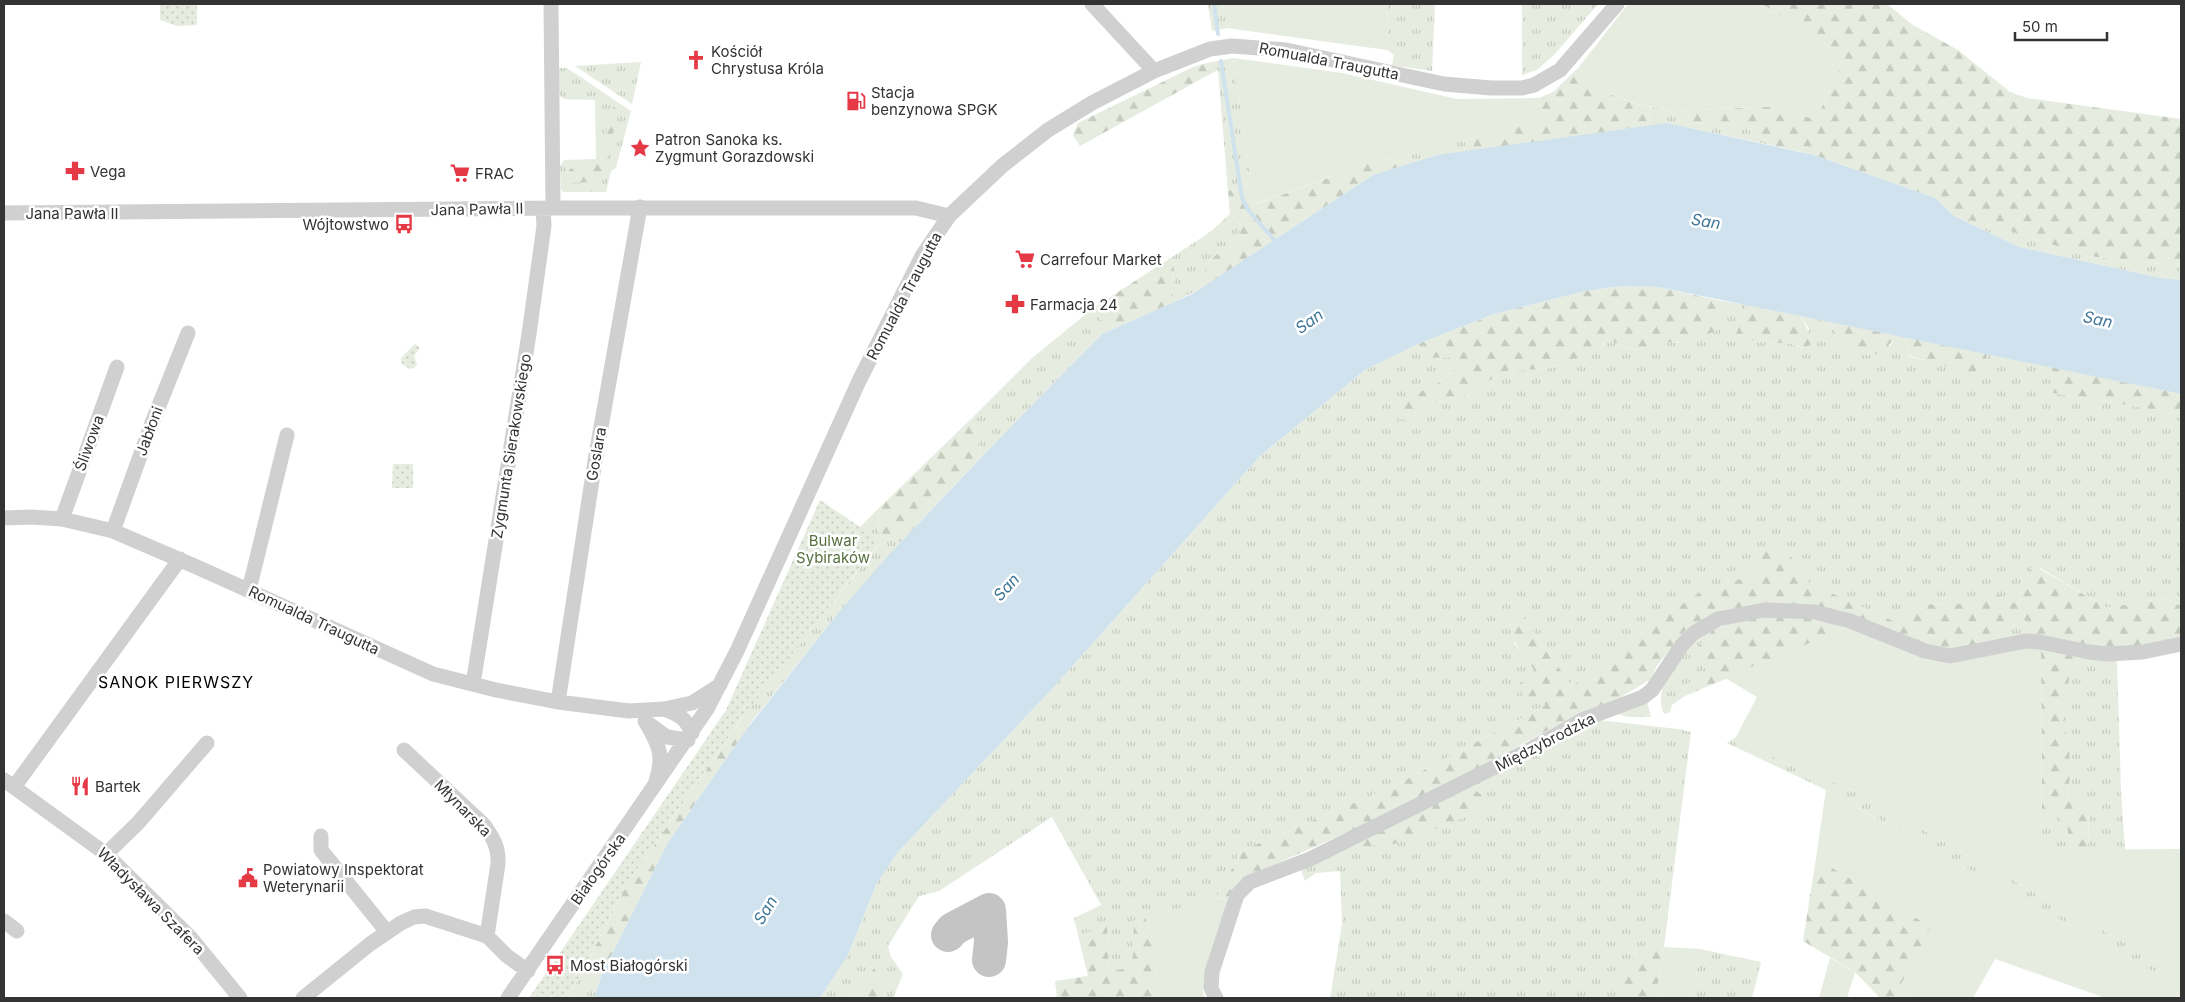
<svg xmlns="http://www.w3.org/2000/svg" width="2185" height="1002" font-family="Inter,sans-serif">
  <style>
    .grass { fill: url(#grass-tufts) }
    .forest { fill: url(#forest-firs) }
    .park { fill: url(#park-dots) }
    .garden { fill: #e6ecdf }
    .water { fill: #cfe2ee }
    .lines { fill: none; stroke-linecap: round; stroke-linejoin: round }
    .stream { stroke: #cfe2ee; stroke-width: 4 }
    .taxiway { stroke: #c4c4c4; stroke-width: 34 }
    .minor { stroke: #d0d0d0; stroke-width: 15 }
    .labels { text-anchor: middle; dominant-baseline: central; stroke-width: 5; stroke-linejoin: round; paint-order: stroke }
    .poi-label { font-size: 15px; fill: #333; stroke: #fff; text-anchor: start }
    .street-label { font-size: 15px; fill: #333; stroke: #fff }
    .park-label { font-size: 15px; fill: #56703f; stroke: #fff }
    .water-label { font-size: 16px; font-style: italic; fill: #3f7597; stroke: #fff }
    .neighbourhood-label { font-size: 16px; letter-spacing: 1px; fill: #000; stroke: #fff }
  </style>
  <defs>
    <pattern id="grass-tufts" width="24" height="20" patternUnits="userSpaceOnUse" patternTransform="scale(1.25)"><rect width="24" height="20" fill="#e6ecdf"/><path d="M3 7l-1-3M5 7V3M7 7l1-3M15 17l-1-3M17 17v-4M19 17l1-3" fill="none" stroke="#c6cbc0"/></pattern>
    <pattern id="forest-firs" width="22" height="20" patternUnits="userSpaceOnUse" patternTransform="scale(1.25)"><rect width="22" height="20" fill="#e6ecdf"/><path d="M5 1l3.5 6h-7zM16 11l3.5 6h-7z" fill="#c6cbc0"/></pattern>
    <pattern id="park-dots" width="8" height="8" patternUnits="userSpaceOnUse" patternTransform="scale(1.25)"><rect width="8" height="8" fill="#e6ecdf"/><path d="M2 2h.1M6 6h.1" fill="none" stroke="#c6cbc0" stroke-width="1.8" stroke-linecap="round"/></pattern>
  </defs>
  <rect width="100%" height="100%" fill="#fff"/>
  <path class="grass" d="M1208,4H1223L1227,28L1212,31Z
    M1388,4H1435L1432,71L1392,65L1394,55L1387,50Z
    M1522,4H1598L1554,55L1537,70L1522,75Z
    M1233,58L1252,184L1228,191L1218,70L1212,73L1207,63Z
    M641,62L632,104L575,66Z
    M557,68H567L631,111L616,168L611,171L606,192H563L561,189L560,166L564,160L596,159L595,100C560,97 558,109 557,68Z
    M1651,107L1674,111L1681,123L1741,125L1775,146L1667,123L1647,126Z
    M1466,140L1464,152L1437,155L1399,167L1392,158Z
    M1230,214L1242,226L1233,247C1209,254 1205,266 1200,289L1172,303L1174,269L1172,257L1209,233Z
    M1954,216L1998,227L2088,256L2181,266V280L2161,278L2019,247Z
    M1722,301L1747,305L1737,334L1755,341L1792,344L1804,348L1809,329L1801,316L1830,322L1841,342L1890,346L1896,335L1905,337L1910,357L1988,374L1986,354L2052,367L2054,393L2181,414V606L2164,598L2107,608L2040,568L2023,599L2005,606L1979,595L1956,605L1924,604L1900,624L1808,583L1786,550L1757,555V574L1702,591L1648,627L1572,686L1522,616L1514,643L1534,670L1546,705L1394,786L1241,851L1216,899L1135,920L1133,957L1123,969L1109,971L1107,928L1078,935L1074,918L1101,905L1052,817L939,891L919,896L888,946L891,957L903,974L893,998H882L885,995L874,968L854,998H820L848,955L876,885L898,852L1052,689L1260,456L1365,370L1418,344L1431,358L1453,357L1455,369L1440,382L1420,392L1408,420L1431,404L1468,394L1505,371L1546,369L1585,356L1610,341L1636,350L1658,342L1689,343L1716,330Z
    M1092,309L1105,324L1113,329L1102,334L981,457L972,418L1031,359Z
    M878,509L879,535L901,542L834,618L753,720L747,711L877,547L875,537L860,527Z
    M2025,620L2031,636L1993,641L2004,630Z
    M1714,629L1710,674L1683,685L1685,696L1672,705L1670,712L1664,714C1650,681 1688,645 1714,629Z
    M2081,658L2117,660L2121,791L2125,850H2088L2089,811L2067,799L2070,778L2062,720L2072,661Z
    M1647,701L1651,717H1629L1613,713Z
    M1598,720L1678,729L1691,732L1664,947H1637L1621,981V998H1330L1342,924L1340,871L1316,873L1305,881L1301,870L1471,787Z
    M1736,737L1787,764L1848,788L2181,974V987L1826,790L1727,743Z
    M2055,812L2067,827L2071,850L2042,851V818Z
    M1700,949L1761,962L1752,998H1693Z
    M583,970L602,974L594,998H568Z"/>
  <path class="forest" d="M1762,4H1887L1913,25L1958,50L2010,92L2027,98L2181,119V266L2088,256L1998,227L1954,216L1935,198L1814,155L1775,146L1741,125L1681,123L1674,111L1779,106L1816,120L1844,56Z
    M1207,63L1212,73L1080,146L1073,135L1078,123L1193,67Z
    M1579,67L1594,88L1636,104L1651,107L1647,126L1464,152L1466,140L1505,131L1543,119L1539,98L1553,92Z
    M613,107H620L604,167L595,182L569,183V169L597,164Z
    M1392,158L1399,167L1373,175L1200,289C1205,266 1209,254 1233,247L1242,226L1230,214L1228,191L1252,184L1256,204L1367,164Z
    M1172,257L1174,269L1172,303L1113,329L1105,324L1092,309Z
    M1620,286L1658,287L1722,301L1717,330L1689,343L1658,342L1637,350L1610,341L1585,356L1546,369L1505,371L1468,394L1431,404L1408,420L1397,419L1408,401L1420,392L1440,382L1455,369L1453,357L1431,358L1418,344L1494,314L1581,292Z
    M1747,305L1801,316L1814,343L1804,348L1792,344L1755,341L1736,334Z
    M1830,322L1896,335C1882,360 1862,361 1842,343C1837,338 1834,328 1830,322Z
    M1905,337L1986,354L1988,374H1976L1910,356Z
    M2052,367L2181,394V414L2053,393Z
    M972,418L981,457L901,542L879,535L878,509Z
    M1766,546L1786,549L1809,583L1900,624L1906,610L1924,604L1956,605L1979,595H2002L2005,606L2023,599L2022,583L2033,565L2107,608L2164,598L2181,606V636L2139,647L2098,648L2031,636L2025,620L2004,630L1993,641L1958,650H1935L1827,610L1710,617L1685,631L1656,667L1651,679L1621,697L1565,721L1411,804L1246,877L1234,888L1228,898L1216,899L1241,851L1394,786L1546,705L1523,697L1519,684L1534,670C1519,649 1508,640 1512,613L1522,616L1572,686L1648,627L1702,591L1757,574V555Z
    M1784,614L1825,621L1846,628L1685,696L1683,685L1709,674L1692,653L1714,629L1742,619Z
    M2041,647L2081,658L2072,662L2062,720L2069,744L2070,778L2067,798L2072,799L2089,811L2088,850H2071L2067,827L2055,813L2042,818Z
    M747,711L753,720L667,844L602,974L583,970L628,883Z
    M1471,787L1483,796L1485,810L1394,844L1342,848Z
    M1816,858L1932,927L1897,992L1908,998H1880L1855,972L1803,941Z
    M1145,917L1151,932L1159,998H1057L1055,981L1088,976L1078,935L1107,927L1109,971L1123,969L1133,957L1134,920Z
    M1637,947H1664L1656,998H1621V981Z
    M874,968L881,979L885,995L882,998H854Z"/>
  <path class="park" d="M197,4V25L177,26L160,20V5Z
    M415,344L420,348L414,356L417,364L414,368L410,369L402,364L401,358Z
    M393,464H413V488H392Z
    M820,500L875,537L877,546L739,722L628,883L568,998H529L726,710Z"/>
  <path class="garden" d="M1223,4H1388L1387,50L1227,28Z
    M1628,4H1762L1844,56L1816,120L1779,106L1674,111L1637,104L1594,88L1579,67Z
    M1233,58L1342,73L1457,99L1539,98L1544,119L1505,131L1367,164L1255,204Z
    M1846,628L1866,632L1930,658L2041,647L2042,850L2181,849V974L1848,788L1787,764L1736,737L1757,697L1725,678Z
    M1826,790L2181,987V998H2105L1995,959L1973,998H1908L1897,992L1931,927L1816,858Z
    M1228,898L1203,990L1204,998H1159L1151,932L1145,917L1216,899Z
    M1664,947L1700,949L1693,998H1656Z
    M1830,958L1855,972L1847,998H1819Z"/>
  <path class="water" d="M1667,123L1814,155L1935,198L1954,216L2019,247L2161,278L2181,280V394L1658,287L1620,286L1581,292L1494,314L1418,344L1365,370L1260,456L1052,689L898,852L876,885L848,955L820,998H594L602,974L667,844L746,730L834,618L885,559L989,449L1102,334L1192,294L1373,175L1437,155Z"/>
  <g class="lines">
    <path class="stream" d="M1214,4L1218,34
      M1221,61L1242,198L1249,211L1277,243"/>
    <path class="taxiway" d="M948,935L953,929L989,910L991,942L989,960"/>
    <path class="minor" d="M551,4L553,208
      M1092,4L1154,71
      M4,213L553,208H916L949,216
      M4,518L31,517L62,519L113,531L199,568L433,674L496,690L558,702L629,711L664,709L692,703L720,685
      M62,519L117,367
      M113,531L152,423L188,333
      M249,590L287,435
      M473,684L529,334L544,226L543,208
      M558,702L595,461L640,207
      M664,709C678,714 686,718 692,733
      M645,721C658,743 665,755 656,781
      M649,724L667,737L688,740
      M404,750L484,825C493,838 499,847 498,864L487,936
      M4,780L106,854L190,937L240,998
      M14,787L180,559
      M321,836V850L387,932
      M106,854L138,823L207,743
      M4,921L17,931
      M303,998L370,944L401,923L414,917L425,916L487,936L507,956L528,971
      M508,998L707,709L737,651L859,381L922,256L949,216L1002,166L1048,130L1092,103L1154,71L1210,49L1232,46L1286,50L1444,84L1491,88H1522L1534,85L1560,70L1617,4
      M1216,998L1211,988L1212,972L1237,895L1250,882L1310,859L1352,838L1527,751L1582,720L1643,697L1652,690L1682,645L1694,633L1718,619L1764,610L1815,612L1850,621L1925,651L1950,656L2026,641L2040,642L2089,652L2107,654L2143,652L2181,644"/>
  </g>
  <defs>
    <symbol id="church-bare" viewBox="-9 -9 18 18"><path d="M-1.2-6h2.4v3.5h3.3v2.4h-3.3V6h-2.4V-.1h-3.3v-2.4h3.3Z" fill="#e63946" stroke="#fff" stroke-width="2.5" paint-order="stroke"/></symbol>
    <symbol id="fuel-bare" viewBox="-9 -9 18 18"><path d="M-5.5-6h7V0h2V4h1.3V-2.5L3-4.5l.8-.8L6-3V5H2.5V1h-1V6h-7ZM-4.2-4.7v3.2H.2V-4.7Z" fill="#e63946" stroke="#fff" stroke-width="2.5" paint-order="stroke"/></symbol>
    <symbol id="sight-bare" viewBox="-9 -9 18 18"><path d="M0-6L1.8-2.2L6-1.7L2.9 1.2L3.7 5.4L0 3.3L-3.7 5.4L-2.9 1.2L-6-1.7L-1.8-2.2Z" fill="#e63946" stroke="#fff" stroke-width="2.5" paint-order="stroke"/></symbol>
    <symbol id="pharmacy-bare" viewBox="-9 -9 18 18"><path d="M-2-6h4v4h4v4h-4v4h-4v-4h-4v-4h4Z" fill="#e63946" stroke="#fff" stroke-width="2.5" paint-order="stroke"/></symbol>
    <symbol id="supermarket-bare" viewBox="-9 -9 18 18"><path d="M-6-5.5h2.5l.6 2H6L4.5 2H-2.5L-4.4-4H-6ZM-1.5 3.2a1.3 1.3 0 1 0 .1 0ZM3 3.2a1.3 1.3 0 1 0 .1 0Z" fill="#e63946" stroke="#fff" stroke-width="2.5" paint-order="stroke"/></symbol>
    <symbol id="bus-bare" viewBox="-9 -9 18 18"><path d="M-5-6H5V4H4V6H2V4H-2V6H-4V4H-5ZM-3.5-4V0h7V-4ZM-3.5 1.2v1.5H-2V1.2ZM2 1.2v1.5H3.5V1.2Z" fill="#e63946" stroke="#fff" stroke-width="2.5" paint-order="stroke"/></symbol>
    <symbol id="restaurant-bare" viewBox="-9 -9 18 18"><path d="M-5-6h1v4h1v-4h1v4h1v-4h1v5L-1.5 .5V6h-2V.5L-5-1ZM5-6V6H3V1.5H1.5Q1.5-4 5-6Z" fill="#e63946" stroke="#fff" stroke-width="2.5" paint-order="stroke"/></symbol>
    <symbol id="civic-bare" viewBox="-9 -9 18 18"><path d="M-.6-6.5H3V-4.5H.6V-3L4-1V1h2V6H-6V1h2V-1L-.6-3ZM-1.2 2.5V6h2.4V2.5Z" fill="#e63946" stroke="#fff" stroke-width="2.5" paint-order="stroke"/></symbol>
  </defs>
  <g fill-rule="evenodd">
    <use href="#church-bare" x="682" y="46" width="28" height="28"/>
    <use href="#fuel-bare" x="842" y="87" width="28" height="28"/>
    <use href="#sight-bare" x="626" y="134" width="28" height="28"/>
    <use href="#pharmacy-bare" x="61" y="157" width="28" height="28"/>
    <use href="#supermarket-bare" x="446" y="159" width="28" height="28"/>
    <use href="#bus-bare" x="390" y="210" width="28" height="28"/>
    <use href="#supermarket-bare" x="1011" y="245" width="28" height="28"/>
    <use href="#pharmacy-bare" x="1001" y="290" width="28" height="28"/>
    <use href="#restaurant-bare" x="66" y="772" width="28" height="28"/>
    <use href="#civic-bare" x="234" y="864" width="28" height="28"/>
    <use href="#bus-bare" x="541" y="951" width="28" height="28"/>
  </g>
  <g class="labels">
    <g class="poi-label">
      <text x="711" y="51">Kościół<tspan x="711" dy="17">Chrystusa Króla</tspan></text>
      <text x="871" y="92">Stacja<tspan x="871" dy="17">benzynowa SPGK</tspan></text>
      <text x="655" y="139">Patron Sanoka ks.<tspan x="655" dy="17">Zygmunt Gorazdowski</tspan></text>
      <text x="90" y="171">Vega</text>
      <text x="475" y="173">FRAC</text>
      <text x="389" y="224" text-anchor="end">Wójtowstwo</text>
      <text x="1040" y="259">Carrefour Market</text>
      <text x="1030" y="304">Farmacja 24</text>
      <text x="95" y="786">Bartek</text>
      <text x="263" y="869">Powiatowy Inspektorat<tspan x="263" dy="17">Weterynarii</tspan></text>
      <text x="570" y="965">Most Białogórski</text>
    </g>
    <g class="street-label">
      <text transform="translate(1329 61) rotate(11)">Romualda Traugutta</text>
      <text transform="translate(477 209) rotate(-1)">Jana Pawła II</text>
      <text x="72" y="213">Jana Pawła II</text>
      <text transform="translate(904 296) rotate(-62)">Romualda Traugutta</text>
      <text transform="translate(149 431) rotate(-70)">Jabłoni</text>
      <text transform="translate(89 443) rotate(-70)">Śliwowa</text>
      <text transform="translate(511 446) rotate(-81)">Zygmunta Sierakowskiego</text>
      <text transform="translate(596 454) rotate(-80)">Goslara</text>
      <text transform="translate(314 620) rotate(25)">Romualda Traugutta</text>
      <text transform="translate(1545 742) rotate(-27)">Międzybrodzka</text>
      <text transform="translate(463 808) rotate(45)">Młynarska</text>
      <text transform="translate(598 869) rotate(-55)">Białogórska</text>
      <text transform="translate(151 901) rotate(45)">Władysława Szafera</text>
    </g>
    <g class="park-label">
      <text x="833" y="540">Bulwar<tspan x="833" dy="17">Sybiraków</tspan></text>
    </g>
    <g class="water-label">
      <text transform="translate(1706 221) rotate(9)">San</text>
      <text transform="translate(2098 319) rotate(12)">San</text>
      <text transform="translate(1309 321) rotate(-35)">San</text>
      <text transform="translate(1006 587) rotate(-48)">San</text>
      <text transform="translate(765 910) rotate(-59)">San</text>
    </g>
    <g class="neighbourhood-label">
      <text x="176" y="682">SANOK PIERWSZY</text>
    </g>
  </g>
  <rect width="2185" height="1002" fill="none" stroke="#333333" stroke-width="10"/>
  <path d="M2015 32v8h92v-8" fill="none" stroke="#333333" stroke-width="2.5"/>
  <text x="2022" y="32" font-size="15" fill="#333333" stroke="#ffffff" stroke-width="4" paint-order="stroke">50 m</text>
</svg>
